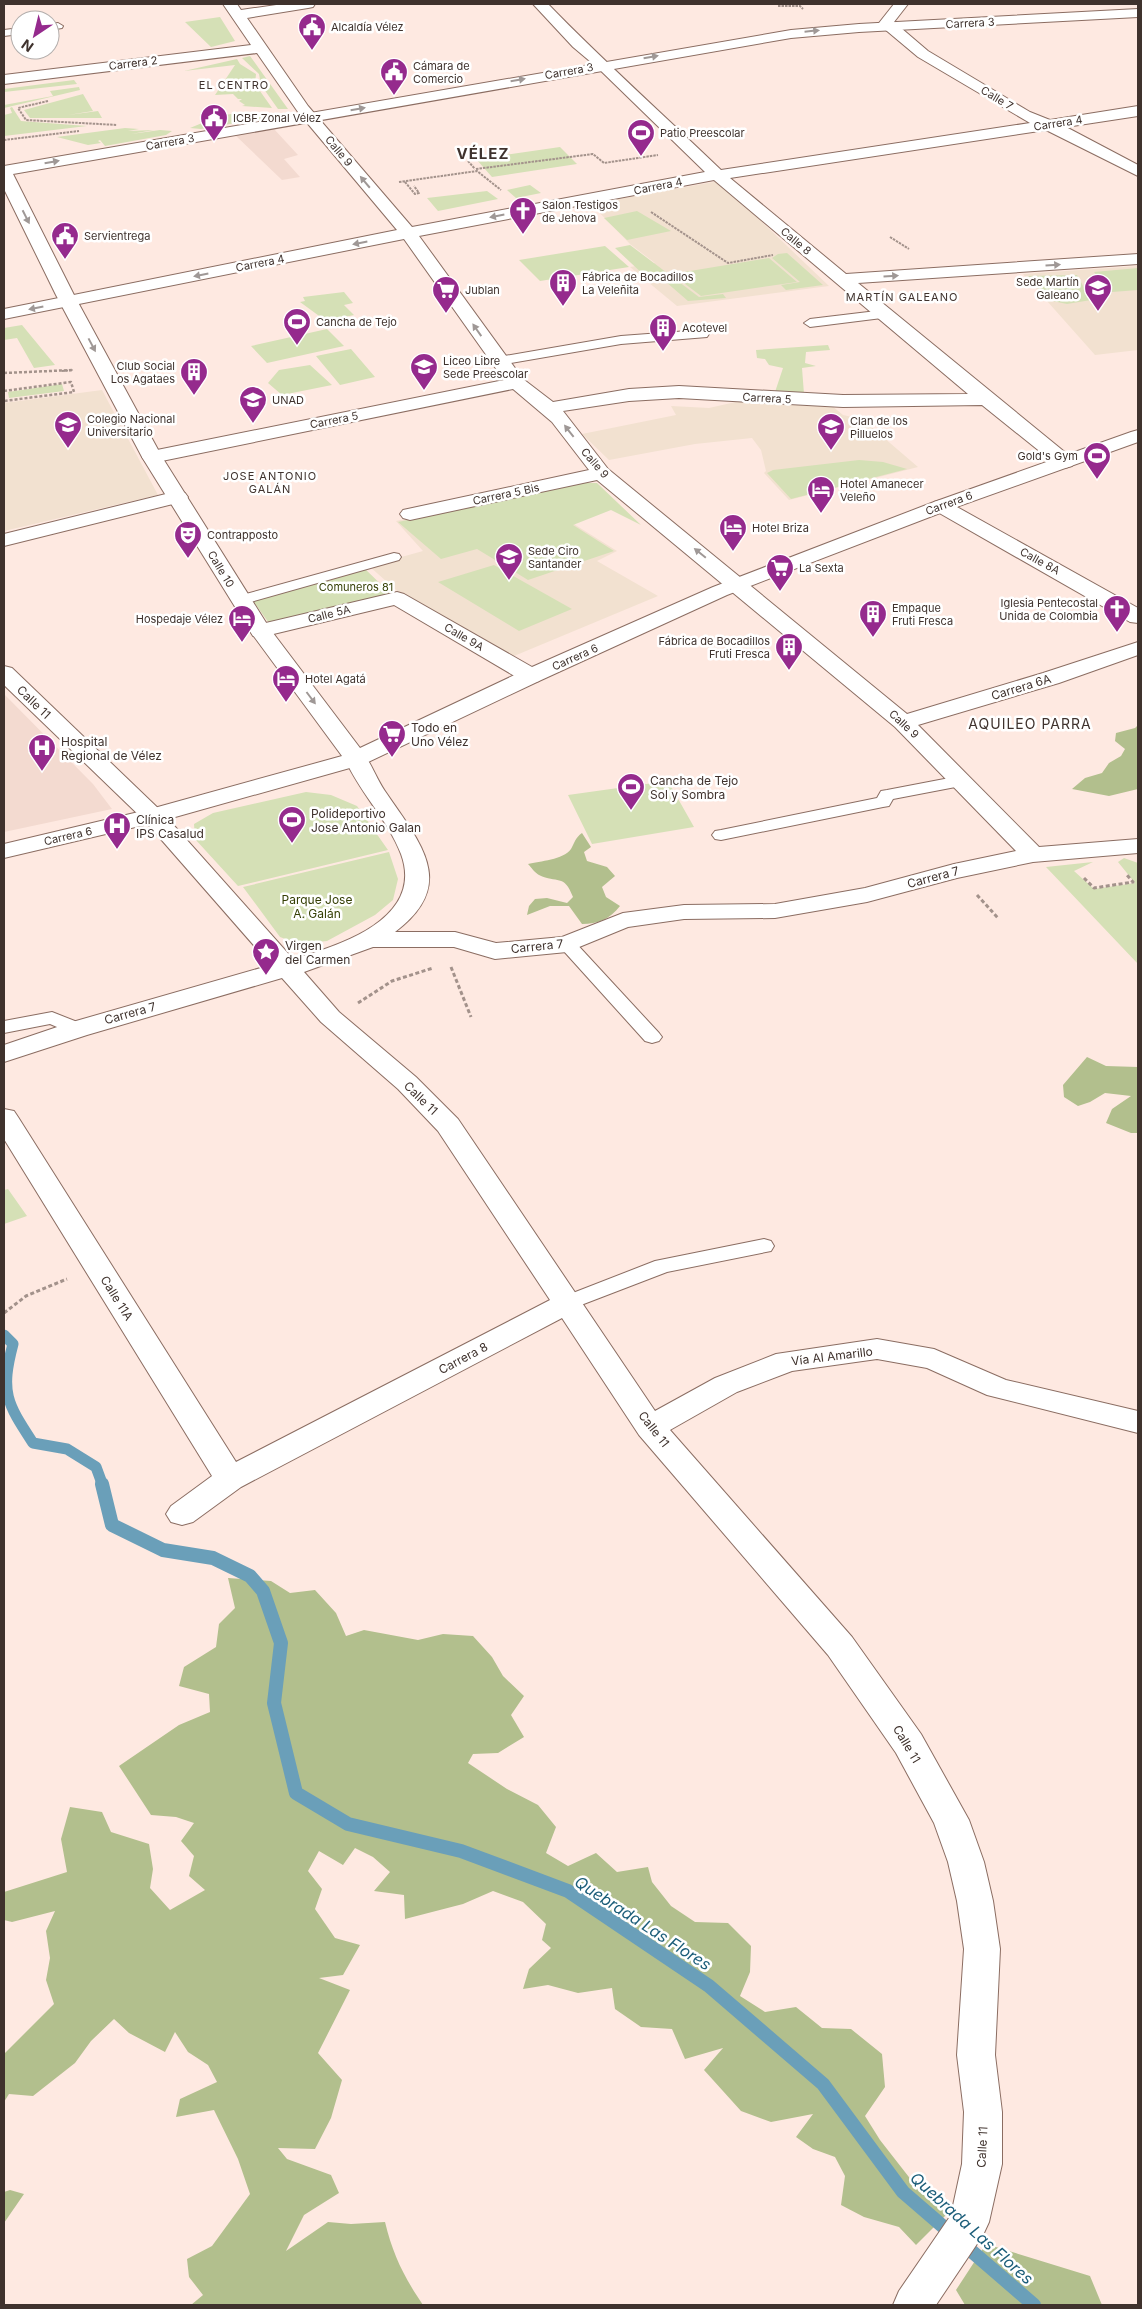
<svg xmlns="http://www.w3.org/2000/svg" width="1142" height="2309" font-family="Inter,sans-serif">
  <style>
    .built { fill: #f3dad0 }
    .education { fill: #f2e1d0 }
    .green { fill: #d5e0b6 }
    .forest { fill: #b2bf8d }
    .lines { fill: none; stroke-linecap: round; stroke-linejoin: round }
    .stream-far1 { stroke: #6a9fb9; stroke-width: 11 }
    .stream { stroke: #6a9fb9; stroke-width: 14 }
    .lane-casing { stroke: #8b6d62; stroke-width: 2 }
    .street-casing { stroke: #8b6d62; stroke-width: 2 }
    .secondary-casing { stroke: #8b6d62; stroke-width: 2 }
    .path-far2 { stroke: #a3928b; stroke-width: 2; stroke-dasharray: 2.5 1; stroke-linecap: butt }
    .path-far1 { stroke: #a3928b; stroke-width: 2.5; stroke-dasharray: 3 2; stroke-linecap: butt }
    .path { stroke: #a3928b; stroke-width: 3; stroke-dasharray: 4 2.5; stroke-linecap: butt }
    .lane { fill: #fff; fill-rule: evenodd }
    .street { fill: #fff; fill-rule: evenodd }
    .secondary { fill: #fff; fill-rule: evenodd }
    .oneway { fill: #9f9896 }
    .labels { text-anchor: middle; dominant-baseline: central; stroke-width: 5; stroke-linejoin: round; paint-order: stroke }
    .far-street-label { font-size: 11px; fill: #3f322d; stroke: #fff }
    .far-poi-label { font-size: 11px; fill: #3f322d; stroke: #fff; text-anchor: start }
    .far-neighbourhood-label { font-size: 11px; letter-spacing: 1px; fill: #3f322d; stroke: #fff }
    .far-park-label { font-size: 11px; fill: #353f05; stroke: #fff }
    .street-label { font-size: 12px; fill: #3f322d; stroke: #fff }
    .poi-label { font-size: 12px; fill: #3f322d; stroke: #fff; text-anchor: start }
    .park-label { font-size: 12px; fill: #353f05; stroke: #fff }
    .neighbourhood-label { font-size: 14px; letter-spacing: 1px; fill: #3f322d; stroke: #fff }
    .far-district-label { font-size: 15px; font-weight: bold; letter-spacing: 1px; fill: #3f322d; stroke: #fff }
    .near-water-label { font-size: 16px; font-style: italic; fill: #1b5d79; stroke: #fff }
  </style>
  <rect width="100%" height="100%" fill="#fee9e1"/>
  <path class="built" d="M274,129L298,155L284,159L300,177L282,180L235,135Z
    M4,694L93,784L112,809L4,832Z"/>
  <path class="education" d="M719,181L829,286L677,306L630,267L655,263L630,244L591,204Z
    M1138,266V350L1095,355L1023,274Z
    M102,390L158,495L4,531V403Z
    M740,401L831,405L843,415L862,419L918,467L789,500L764,473L766,471L761,450L752,438L695,444L609,460L582,434L676,415L671,406L709,408Z
    M533,492L577,526L617,551L597,561L658,596L507,659L404,597L369,566L423,551L396,521Z"/>
  <path class="green" d="M220,17L235,41L211,47L185,22Z
    M250,56L288,109H278L261,85L259,74L242,58Z
    M237,59L240,64L256,74L255,84L272,108L242,106L245,105L239,101L242,99H238L233,94L215,95L235,65L184,71Z
    M74,80L77,84L4,92V89Z
    M79,87L80,90L4,108V105L53,96L50,91Z
    M83,94L93,111L68,115L98,111L102,118H30L24,110Z
    M12,107L21,121L87,126L4,136V115L12,113L10,108Z
    M237,113L265,118L201,129L190,128L219,116Z
    M125,128L139,129L128,131L154,130L131,134L160,130L172,131L166,135L105,146L100,140L98,141L101,143L88,145L57,137Z
    M560,147L577,164L492,177L476,159Z
    M530,185L541,193L516,198L507,190Z
    M487,191L498,199L438,211L427,198Z
    M637,211L671,231L627,240L604,218Z
    M630,245L699,297L723,294L726,298L688,301L658,275L646,277L615,248Z
    M605,246L629,267L540,281L519,260Z
    M787,253L823,285L786,290L781,285L800,282L772,258L778,254Z
    M769,258L797,282L701,296L672,274Z
    M1138,268V290L1112,292L1094,272Z
    M1077,275L1091,300L1067,304L1048,300L1028,276Z
    M344,292L353,303L344,305L354,315L326,321L300,302L305,301L303,297Z
    M22,325L55,365L34,368L17,338L4,340V328Z
    M327,329L344,346L267,363L251,346Z
    M828,345L830,350L806,352L805,363L816,366L802,368L804,394L775,392L783,368L769,365L765,359L757,358L756,350Z
    M351,349L375,377L340,385L316,356Z
    M310,365L332,385L282,395L268,383L279,370Z
    M62,384L64,391L9,398L8,392Z
    M859,460L883,462L907,469L791,499L767,473L773,470Z
    M584,483H597L641,525L611,510L573,525L614,551L528,580L477,549L441,559L398,522Z
    M494,565L572,609L519,631L438,582Z
    M363,567L392,595L271,626L251,598Z
    M668,781L694,827L592,844L568,795Z
    M306,792L331,795L357,806L388,850L238,886L195,839L194,824L213,813Z
    M389,852L398,879L393,900L375,915L327,941L299,944L280,937L243,887Z
    M1124,858L1138,863V964L1046,867L1093,862L1074,871L1094,889L1135,883L1118,862Z
    M8,1189L27,1216L4,1224V1190Z"/>
  <path class="forest" d="M1138,725V789L1109,796L1072,789L1085,778L1102,773L1109,763L1121,756L1125,749L1115,741L1116,733L1135,728Z
    M582,833L591,847L584,852L587,861L607,867L615,876L602,887L606,897L620,906C610,919 598,924 582,924L569,906H550L527,915L529,906L535,899L547,898L567,903L573,897C564,873 557,884 539,875C535,873 531,867 528,864C540,861 563,860 571,849C575,842 575,838 582,833Z
    M1087,1057L1106,1066L1138,1067V1133H1131L1106,1123L1112,1109L1131,1096L1105,1093L1090,1102L1078,1106L1064,1097L1063,1085Z
    M228,1578L271,1581L290,1593L315,1590L336,1613L346,1636L364,1630L418,1640L443,1634L473,1636L492,1657L503,1676L524,1696L511,1715L524,1737L498,1753L473,1754L468,1763L507,1789L538,1805L556,1827L546,1853L568,1866L596,1853L617,1872L648,1867L652,1882L671,1906L695,1922L728,1923L751,1946L750,1972L740,1996L765,2012L796,2007L822,2028L851,2029L882,2054L885,2087L865,2116L880,2140L912,2181L948,2213L916,2245L899,2227L864,2217L841,2205L845,2176L835,2157L813,2149L796,2137L813,2114L771,2122L741,2111L704,2070L723,2048L685,2059L672,2029L641,2027L615,2009L612,1988L578,1993L548,1985L523,1989L529,1969L551,1948L542,1940L546,1924L523,1902L493,1891L463,1904L405,1919L404,1895L374,1891L390,1872L373,1857L355,1848L343,1865L319,1851L308,1871L322,1889L315,1909L335,1938L360,1945L343,1975L319,1978L350,1990L318,2053L342,2080L331,2118L315,2149L278,2148L287,2159L331,2175L339,2193L304,2215L286,2251L328,2222L351,2224L385,2222C393,2255 404,2277 423,2305H191L203,2295L189,2277L187,2259L212,2246L250,2194L238,2159L214,2110L176,2117L180,2099L217,2082L208,2065L188,2052L175,2032L165,2052L129,2033L114,2019L91,2041L75,2063L33,2096L9,2094L4,2102V2054L54,2004L46,1980L50,1958L46,1931L55,1911L12,1922L4,1920V1892L67,1872L61,1839L70,1807L102,1812L111,1832L149,1844L153,1869L150,1888L170,1910L205,1890L189,1876L194,1856L181,1841L194,1823L176,1817L151,1815L119,1766L179,1725L210,1712L209,1694L179,1686L184,1667L216,1647L219,1624L235,1608Z
    M10,2190L24,2194L4,2223V2192Z
    M986,2244L1090,2276L1102,2305H965L956,2290Z"/>
  <g class="lines">
    <path class="stream-far1" d="M4,1335L13,1344C0,1393 7,1403 33,1443L67,1449L96,1467L103,1486"/>
    <path class="stream" d="M102,1484L112,1525L163,1550L213,1558L250,1576L263,1591L281,1643L274,1703L296,1793L348,1824L461,1851L568,1891L709,1986L823,2084L903,2192L1034,2305"/>
    <defs>
      <path id="lane" d="M58,23L63,26L62,28L50,30V24Z
        M20,28V34L4,36V30Z
        M885,310L890,311L891,314L890,317L810,327L804,323L810,319Z
        M702,330L707,331L709,334L707,337L621,344L499,365L492,361L499,357L621,336Z
        M394,553L399,554L401,557L399,560L240,605L235,603L232,600L235,597Z
        M960,776L966,777L968,781L966,785L893,799L889,806L883,807L721,840L715,839L712,835L715,831L721,830L877,798L881,791L887,790Z
        M567,939L573,940L659,1033L662,1037L659,1041L652,1043L645,1041L561,948L558,944L561,940Z
        M52,1012L85,1025L87,1029L85,1033L78,1035L71,1033L50,1024L4,1033V1021Z
        M764,1239L771,1241L774,1246L771,1251L667,1272L568,1310L560,1308L557,1303L560,1298L655,1261Z"/>
      <path id="street" d="M223,4H237L241,10L283,4H315L313,7L308,8L247,18L308,106L412,227L705,172L598,68L573,47L533,4H548C603,61 663,114 721,170L1030,123L918,57L881,26L879,23L894,4H908L894,22L928,51L1030,112L1050,120L1138,106V116L1066,127L1138,165V176L1046,130L730,178L846,274L1138,254V264L858,283L1072,458L1075,462L1072,466L1065,468L1058,466L982,405L843,407L679,398L629,401L563,411L608,469L907,714L1043,673L1138,642V655L1059,683L918,725L1039,847L1138,839V853L1033,862L957,878L867,902L775,918L684,919L628,927L567,952L495,959L454,947H373L304,972L339,1012L416,1077L458,1119L655,1411L715,1378L776,1354L877,1339L934,1349L1006,1380L1138,1411V1433L987,1395L927,1368L877,1359L792,1371L737,1392L670,1430L852,1637L921,1734L969,1820L984,1862L993,1901L1000,1949L995,2055L1002,2112V2164L989,2222L983,2235L936,2305H893L899,2291L951,2215L962,2164L964,2112L957,2055L964,1949L957,1901L948,1862L934,1823L896,1753L828,1655L639,1435L562,1318L241,1487L193,1522L182,1525L171,1522L166,1514L171,1506L212,1476L4,1139V1109L14,1111L18,1117L236,1462L550,1300L438,1131L398,1089L321,1022L282,978L87,1035L4,1062V1045L69,1023L271,965L145,821L4,685V666L12,668L161,811L293,959C339,946 425,919 401,854C388,820 360,793 345,759L348,754L356,752L364,754C373,767 378,782 387,794C421,844 458,885 395,932H455L496,943L562,937L623,913L684,905L775,904L865,888L954,864L1016,851L895,727L597,480L410,520L403,518L400,514L403,510L589,470L552,422L513,389L152,463L145,461L142,457L145,453L152,451L504,380L404,239L4,319V309L397,230L298,112L257,53L4,84V75L251,45ZM714,180L968,394L843,395L679,386L629,389L553,402L523,379L419,236Z
        M178,491L185,493L188,497L185,501L4,546V534Z
        M941,500L948,502L1138,608V623L1130,622L934,510L931,506L934,502Z
        M397,592L404,594L539,671L542,676L539,681L531,683L523,681L394,605L261,637L253,636L250,631L253,626Z"/>
      <path id="secondary" d="M1138,9V17L859,32L791,38L13,174L74,295L162,457L270,629L360,748L523,671L713,587L934,502L1131,432L1138,430V442L948,510L727,595L539,681L364,764L161,821L4,858V844L147,810L342,756L250,631L142,457L56,295L4,189V166L791,30L859,24Z"/>
    </defs>
    <use href="#lane" class="lane-casing"/>
    <use href="#street" class="street-casing"/>
    <use href="#secondary" class="secondary-casing"/>
    <path class="path-far2" d="M778,6H800L803,9
      M48,101L18,108L26,120L117,125
      M4,140L79,131
      M468,161L475,169
      M476,169L593,154L604,163L658,155
      M399,182L477,171L501,190
      M405,182L415,194L419,193L414,186
      M651,212L728,263L773,255
      M890,237L909,249
      M62,371L73,370"/>
    <path class="path-far1" d="M4,373L73,370
      M4,391L71,382L74,392L4,401"/>
    <path class="path" d="M1084,878L1094,888L1133,882L1126,874
      M977,895L998,918
      M451,967L471,1017
      M358,1003L392,981L433,968
      M4,1313L26,1296L67,1279"/>
    <use href="#lane" class="lane"/>
    <use href="#street" class="street"/>
    <use href="#secondary" class="secondary"/>
  </g>
  <defs><path id="oneway-solid" d="M-6-.8H1V-3.2L6.5 0L1 3.2V.8H-6Z" transform="scale(1.25)"/></defs>
  <g class="oneway">
    <use href="#oneway-solid" transform="translate(812 31) rotate(-6)"/>
    <use href="#oneway-solid" transform="translate(651 57) rotate(-10)"/>
    <use href="#oneway-solid" transform="translate(518 80) rotate(-10)"/>
    <use href="#oneway-solid" transform="translate(358 109) rotate(-10)"/>
    <use href="#oneway-solid" transform="translate(52 162) rotate(-10)"/>
    <use href="#oneway-solid" transform="translate(365 182) rotate(-130)"/>
    <use href="#oneway-solid" transform="translate(497 216) rotate(169)"/>
    <use href="#oneway-solid" transform="translate(26 217) rotate(63)"/>
    <use href="#oneway-solid" transform="translate(360 243) rotate(169)"/>
    <use href="#oneway-solid" transform="translate(1053 265) rotate(-4)"/>
    <use href="#oneway-solid" transform="translate(201 275) rotate(169)"/>
    <use href="#oneway-solid" transform="translate(891 276) rotate(-4)"/>
    <use href="#oneway-solid" transform="translate(36 308) rotate(169)"/>
    <use href="#oneway-solid" transform="translate(477 330) rotate(-125)"/>
    <use href="#oneway-solid" transform="translate(92 345) rotate(62)"/>
    <use href="#oneway-solid" transform="translate(569 431) rotate(-128)"/>
    <use href="#oneway-solid" transform="translate(700 553) rotate(-141)"/>
    <use href="#oneway-solid" transform="translate(311 698) rotate(53)"/>
  </g>
  <defs>
    <symbol id="civic-pin" viewBox="-11 -11 22 30"><path d="M0 17L-7.5 6A9.5 9.5 0 1 1 7.5 6Z" fill="#952a8d" stroke="#fff"/><path d="M-.6-6.5H3V-4.5H.6V-3L4-1V1h2V6H-6V1h2V-1L-.6-3ZM-1.2 2.5V6h2.4V2.5Z" fill="#fff"/></symbol>
    <symbol id="stadium-pin" viewBox="-11 -11 22 30"><path d="M0 17L-7.5 6A9.5 9.5 0 1 1 7.5 6Z" fill="#952a8d" stroke="#fff"/><path d="M0-5a6.5 5 0 1 0 0 10a6.5 5 0 1 0 0-10ZM-3.5-1.8h7v3.6h-7Z" fill="#fff"/></symbol>
    <symbol id="church-pin" viewBox="-11 -11 22 30"><path d="M0 17L-7.5 6A9.5 9.5 0 1 1 7.5 6Z" fill="#952a8d" stroke="#fff"/><path d="M-1.2-6h2.4v3.5h3.3v2.4h-3.3V6h-2.4V-.1h-3.3v-2.4h3.3Z" fill="#fff"/></symbol>
    <symbol id="building-pin" viewBox="-11 -11 22 30"><path d="M0 17L-7.5 6A9.5 9.5 0 1 1 7.5 6Z" fill="#952a8d" stroke="#fff"/><path d="M-4-6H4V6H1V3H-1V6H-4ZM-2.5-4.3h1.7v1.8h-1.7ZM.8-4.3h1.7v1.8H.8ZM-2.5-1h1.7V.8h-1.7ZM.8-1h1.7V.8H.8Z" fill="#fff"/></symbol>
    <symbol id="school-pin" viewBox="-11 -11 22 30"><path d="M0 17L-7.5 6A9.5 9.5 0 1 1 7.5 6Z" fill="#952a8d" stroke="#fff"/><path d="M0-5L7-2L0 1L-7-2ZM-4 1L0 2.5L4 1V4Q0 6-4 4Z" fill="#fff"/></symbol>
    <symbol id="supermarket-pin" viewBox="-11 -11 22 30"><path d="M0 17L-7.5 6A9.5 9.5 0 1 1 7.5 6Z" fill="#952a8d" stroke="#fff"/><path d="M-6-5.5h2.5l.6 2H6L4.5 2H-2.5L-4.4-4H-6ZM-1.5 3.2a1.3 1.3 0 1 0 .1 0ZM3 3.2a1.3 1.3 0 1 0 .1 0Z" fill="#fff"/></symbol>
    <symbol id="hotel-pin" viewBox="-11 -11 22 30"><path d="M0 17L-7.5 6A9.5 9.5 0 1 1 7.5 6Z" fill="#952a8d" stroke="#fff"/><path d="M-6-4.5h1.5V1H6V5H4.5V3h-9V5H-6ZM-4 0a1.8 1.8 0 1 1 3.6 0ZM.5 0V-2.5h3Q6-2.5 6 0Z" fill="#fff"/></symbol>
    <symbol id="theatre-pin" viewBox="-11 -11 22 30"><path d="M0 17L-7.5 6A9.5 9.5 0 1 1 7.5 6Z" fill="#952a8d" stroke="#fff"/><path d="M-5-5.5Q0-4 5-5.5V0Q5 5 0 6Q-5 5-5 0ZM-3.3-2.5H-1v1.5H-3.3ZM1-2.5H3.3v1.5H1ZM-2.8 1Q0 5.5 2.8 1Z" fill="#fff"/></symbol>
    <symbol id="hospital-pin" viewBox="-11 -11 22 30"><path d="M0 17L-7.5 6A9.5 9.5 0 1 1 7.5 6Z" fill="#952a8d" stroke="#fff"/><path d="M-5-5h3v3.5h4V-5h3V5h-3V1.5h-4V5h-3Z" fill="#fff"/></symbol>
    <symbol id="sight-pin" viewBox="-11 -11 22 30"><path d="M0 17L-7.5 6A9.5 9.5 0 1 1 7.5 6Z" fill="#952a8d" stroke="#fff"/><path d="M0-6L1.8-2.2L6-1.7L2.9 1.2L3.7 5.4L0 3.3L-3.7 5.4L-2.9 1.2L-6-1.7L-1.8-2.2Z" fill="#fff"/></symbol>
  </defs>
  <g fill-rule="evenodd">
    <use href="#civic-pin" x="296" y="11" width="32" height="43"/>
    <use href="#civic-pin" x="378" y="56" width="32" height="43"/>
    <use href="#civic-pin" x="198" y="102" width="32" height="43"/>
    <use href="#stadium-pin" x="625" y="117" width="32" height="43"/>
    <use href="#church-pin" x="507" y="195" width="32" height="43"/>
    <use href="#civic-pin" x="49" y="220" width="32" height="43"/>
    <use href="#building-pin" x="547" y="267" width="32" height="43"/>
    <use href="#school-pin" x="1082" y="272" width="32" height="43"/>
    <use href="#supermarket-pin" x="430" y="274" width="32" height="43"/>
    <use href="#stadium-pin" x="281" y="306" width="32" height="43"/>
    <use href="#building-pin" x="647" y="312" width="32" height="43"/>
    <use href="#school-pin" x="408" y="351" width="32" height="43"/>
    <use href="#building-pin" x="178" y="356" width="32" height="43"/>
    <use href="#school-pin" x="237" y="384" width="32" height="43"/>
    <use href="#school-pin" x="52" y="409" width="32" height="43"/>
    <use href="#school-pin" x="815" y="411" width="32" height="43"/>
    <use href="#stadium-pin" x="1081" y="440" width="32" height="43"/>
    <use href="#hotel-pin" x="805" y="474" width="32" height="43"/>
    <use href="#hotel-pin" x="717" y="512" width="32" height="43"/>
    <use href="#theatre-pin" x="172" y="519" width="32" height="43"/>
    <use href="#school-pin" x="493" y="541" width="32" height="43"/>
    <use href="#supermarket-pin" x="764" y="552" width="32" height="43"/>
    <use href="#church-pin" x="1101" y="593" width="32" height="43"/>
    <use href="#building-pin" x="857" y="598" width="32" height="43"/>
    <use href="#hotel-pin" x="226" y="603" width="32" height="43"/>
    <use href="#building-pin" x="773" y="631" width="32" height="43"/>
    <use href="#hotel-pin" x="270" y="663" width="32" height="43"/>
    <use href="#supermarket-pin" x="376" y="718" width="32" height="43"/>
    <use href="#hospital-pin" x="26" y="732" width="32" height="43"/>
    <use href="#stadium-pin" x="615" y="771" width="32" height="43"/>
    <use href="#stadium-pin" x="276" y="804" width="32" height="43"/>
    <use href="#hospital-pin" x="101" y="810" width="32" height="43"/>
    <use href="#sight-pin" x="250" y="936" width="32" height="43"/>
  </g>
  <g class="labels">
    <g class="far-street-label">
      <text transform="translate(970 23) rotate(-3)">Carrera 3</text>
      <text transform="translate(133 63) rotate(-7)">Carrera 2</text>
      <text transform="translate(569 71) rotate(-10)">Carrera 3</text>
      <text transform="translate(997 98) rotate(31)">Calle 7</text>
      <text transform="translate(1058 123) rotate(-9)">Carrera 4</text>
      <text transform="translate(170 142) rotate(-10)">Carrera 3</text>
      <text transform="translate(339 151) rotate(50)">Calle 9</text>
      <text transform="translate(658 186) rotate(-11)">Carrera 4</text>
      <text transform="translate(796 241) rotate(40)">Calle 8</text>
      <text transform="translate(260 263) rotate(-11)">Carrera 4</text>
      <text transform="translate(767 398) rotate(3)">Carrera 5</text>
      <text transform="translate(334 420) rotate(-11)">Carrera 5</text>
      <text transform="translate(595 463) rotate(49)">Calle 9</text>
      <text transform="translate(506 494) rotate(-12)">Carrera 5 Bis</text>
      <text transform="translate(949 503) rotate(-20)">Carrera 6</text>
      <text transform="translate(1040 561) rotate(29)">Calle 8A</text>
      <text transform="translate(221 569) rotate(59)">Calle 10</text>
      <text transform="translate(329 614) rotate(-14)">Calle 5A</text>
      <text transform="translate(464 637) rotate(30)">Calle 9A</text>
      <text transform="translate(575 657) rotate(-24)">Carrera 6</text>
      <text transform="translate(904 724) rotate(43)">Calle 9</text>
      <text transform="translate(68 836) rotate(-13)">Carrera 6</text>
    </g>
    <g class="far-poi-label">
      <text x="331" y="27">Alcaldía Vélez</text>
      <text x="413" y="66">Cámara de<tspan x="413" dy="13">Comercio</tspan></text>
      <text x="233" y="118">ICBF Zonal Vélez</text>
      <text x="660" y="133">Patio Preescolar</text>
      <text x="542" y="205">Salon Testigos<tspan x="542" dy="13">de Jehova</tspan></text>
      <text x="84" y="236">Servientrega</text>
      <text x="582" y="277">Fábrica de Bocadillos<tspan x="582" dy="13">La Veleñita</tspan></text>
      <text x="1079" y="282" text-anchor="end">Sede Martín<tspan x="1079" dy="13">Galeano</tspan></text>
      <text x="465" y="290">Jublan</text>
      <text x="316" y="322">Cancha de Tejo</text>
      <text x="682" y="328">Acotevel</text>
      <text x="443" y="361">Liceo Libre<tspan x="443" dy="13">Sede Preescolar</tspan></text>
      <text x="175" y="366" text-anchor="end">Club Social<tspan x="175" dy="13">Los Agataes</tspan></text>
      <text x="272" y="400">UNAD</text>
      <text x="87" y="419">Colegio Nacional<tspan x="87" dy="13">Universitario</tspan></text>
      <text x="850" y="421">Clan de los<tspan x="850" dy="13">Pilluelos</tspan></text>
      <text x="1078" y="456" text-anchor="end">Gold's Gym</text>
      <text x="840" y="484">Hotel Amanecer<tspan x="840" dy="13">Veleño</tspan></text>
      <text x="752" y="528">Hotel Briza</text>
      <text x="207" y="535">Contrapposto</text>
      <text x="528" y="551">Sede Ciro<tspan x="528" dy="13">Santander</tspan></text>
      <text x="799" y="568">La Sexta</text>
      <text x="1098" y="603" text-anchor="end">Iglesia Pentecostal<tspan x="1098" dy="13">Unida de Colombia</tspan></text>
      <text x="892" y="608">Empaque<tspan x="892" dy="13">Fruti Fresca</tspan></text>
      <text x="223" y="619" text-anchor="end">Hospedaje Vélez</text>
      <text x="770" y="641" text-anchor="end">Fábrica de Bocadillos<tspan x="770" dy="13">Fruti Fresca</tspan></text>
      <text x="305" y="679">Hotel Agatá</text>
    </g>
    <g class="far-neighbourhood-label">
      <text x="234" y="85">EL CENTRO</text>
      <text x="902" y="297">MARTÍN GALEANO</text>
      <text x="270" y="476">JOSE ANTONIO<tspan x="270" dy="13">GALÁN</tspan></text>
    </g>
    <g class="far-park-label">
      <text x="356" y="587">Comuneros 81</text>
    </g>
    <g class="street-label">
      <text transform="translate(1021 687) rotate(-17)">Carrera 6A</text>
      <text transform="translate(34 702) rotate(44)">Calle 11</text>
      <text transform="translate(933 877) rotate(-15)">Carrera 7</text>
      <text transform="translate(537 946) rotate(-6)">Carrera 7</text>
      <text transform="translate(130 1013) rotate(-16)">Carrera 7</text>
      <text transform="translate(421 1098) rotate(44)">Calle 11</text>
      <text transform="translate(117 1298) rotate(58)">Calle 11A</text>
      <text transform="translate(832 1356) rotate(-7)">Vía Al Amarillo</text>
      <text transform="translate(463 1358) rotate(-28)">Carrera 8</text>
      <text transform="translate(654 1429) rotate(52)">Calle 11</text>
      <text transform="translate(907 1744) rotate(59)">Calle 11</text>
      <text transform="translate(982 2147) rotate(-87)">Calle 11</text>
    </g>
    <g class="poi-label">
      <text x="411" y="727">Todo en<tspan x="411" dy="14">Uno Vélez</tspan></text>
      <text x="61" y="741">Hospital<tspan x="61" dy="14">Regional de Vélez</tspan></text>
      <text x="650" y="780">Cancha de Tejo<tspan x="650" dy="14">Sol y Sombra</tspan></text>
      <text x="311" y="813">Polideportivo<tspan x="311" dy="14">Jose Antonio Galan</tspan></text>
      <text x="136" y="819">Clínica<tspan x="136" dy="14">IPS Casalud</tspan></text>
      <text x="285" y="945">Virgen<tspan x="285" dy="14">del Carmen</tspan></text>
    </g>
    <g class="park-label">
      <text x="317" y="899">Parque Jose<tspan x="317" dy="14">A. Galán</tspan></text>
    </g>
    <g class="neighbourhood-label">
      <text x="1030" y="723">AQUILEO PARRA</text>
    </g>
    <g class="far-district-label">
      <text x="483" y="153">VÉLEZ</text>
    </g>
    <g class="near-water-label">
      <text transform="translate(643 1923) rotate(33)">Quebrada Las Flores</text>
      <text transform="translate(972 2228) rotate(42)">Quebrada Las Flores</text>
    </g>
  </g>
  <rect width="1142" height="2309" fill="none" stroke="#3f322d" stroke-width="10"/>
  <g transform="translate(35 35) rotate(215)"><circle r="24" fill="#ffffff" stroke="#b2adab"/>
  <path d="M0-4L9 19L0 12L-9 19Z" fill="#952a8d"/>
  <text y="-8" font-size="14" font-weight="bold" text-anchor="middle" fill="#3f322d">N</text>
  </g>
</svg>
